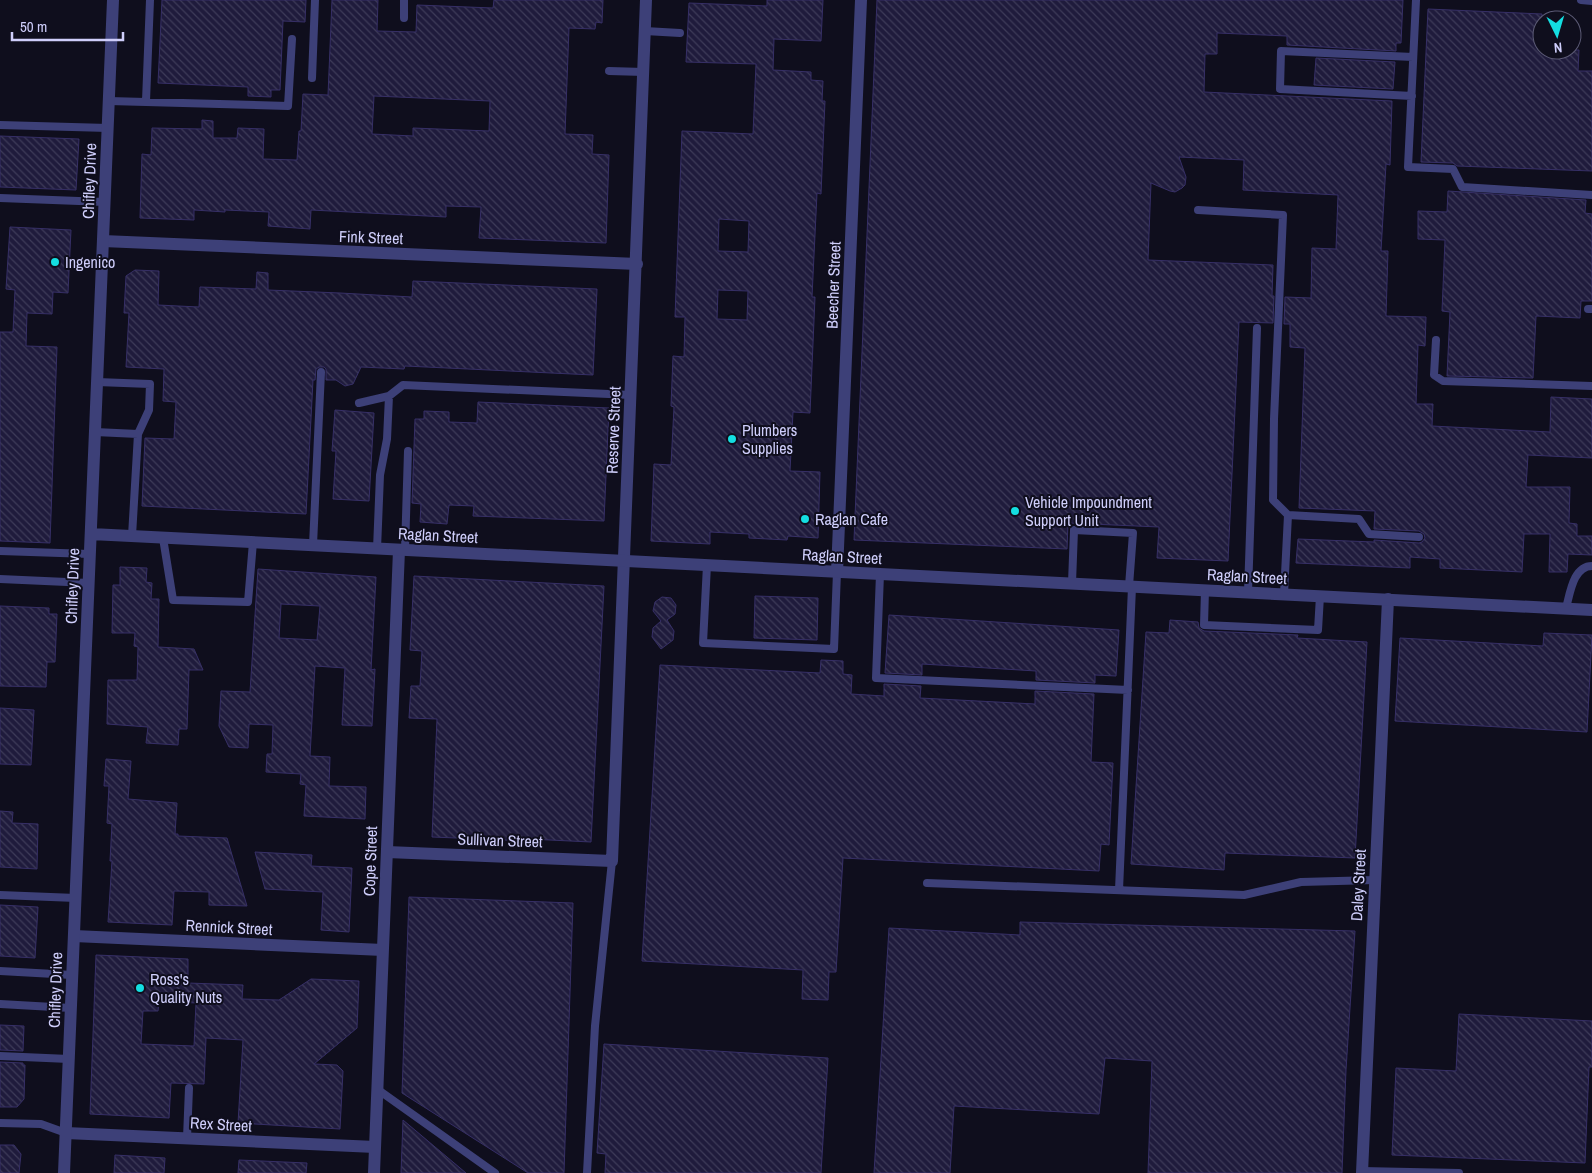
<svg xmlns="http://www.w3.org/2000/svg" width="1592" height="1173" font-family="'Archivo Narrow',sans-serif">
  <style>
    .building { fill: url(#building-back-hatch); stroke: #362f66; fill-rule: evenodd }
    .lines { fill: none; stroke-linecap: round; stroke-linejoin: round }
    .service { stroke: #3d4078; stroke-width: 8 }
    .minor { stroke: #3d4078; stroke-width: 12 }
    .tertiary { stroke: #3d4078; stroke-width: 12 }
    .poi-dot { fill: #14dee1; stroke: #0f0e1d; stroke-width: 2 }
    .labels { text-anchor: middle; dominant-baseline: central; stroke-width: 4; stroke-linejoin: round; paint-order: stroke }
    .street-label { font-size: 16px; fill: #cfcefb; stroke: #0f0e1d }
    .poi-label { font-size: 16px; fill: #cfcefb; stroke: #0f0e1d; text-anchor: start }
  </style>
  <defs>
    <pattern id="building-back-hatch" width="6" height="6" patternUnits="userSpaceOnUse" patternTransform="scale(1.25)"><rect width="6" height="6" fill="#1f1b3c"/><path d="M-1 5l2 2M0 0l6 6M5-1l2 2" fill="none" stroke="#3e3b59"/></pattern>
  </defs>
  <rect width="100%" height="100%" fill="#0f0e1d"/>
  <path class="building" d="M162,0H306L305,22L283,21L280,90H271V97L248,96V87L158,83Z
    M332,0H378L377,31L416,32L417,5L493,8L494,0H603L602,23L596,22L595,29L569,28L565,134L593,135L592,154L609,155L606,243L479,238L481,207L446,206V217L311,210L310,229L268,226L269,212L225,210V212L194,210V220L140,218L142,154L151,155L152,128L202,129V120L213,121V138H237L238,128L264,129L263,159L297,160L299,131H301L303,94L328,95ZM374,96L490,101L489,131L413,128V136L372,134Z
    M767,0H823L821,41L774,39L773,70L811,72V80L823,81L822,101H825L821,194L817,193L812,297H815L810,413L793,412L790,471L820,472L818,538L788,536L787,540L749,538V534L710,532V544L651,541L654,464L671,465L674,407L671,406L673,356L684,357L685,317H675L682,131L753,134L756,64L686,62L689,3L767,6ZM719,219L749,221L748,252L718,251ZM718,290L748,291L747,320L717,319Z
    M877,0H1403L1401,43H1396V51L1287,45V36L1217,33V54H1205L1204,92L1392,101L1390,165L1386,164L1381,251H1388L1386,316L1426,317L1425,346L1418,345L1416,404H1433L1432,426L1550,432L1551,397L1592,399V458L1528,455L1526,487H1570L1569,523L1577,524V536H1592V555L1568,554L1567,572H1549L1550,534H1524L1522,572L1440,568V559L1410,557V568L1296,563L1298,539L1374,542V540L1419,543L1422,542L1425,538L1424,534L1419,531L1374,529L1375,511L1299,508L1305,348L1290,347V324H1284L1285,297L1311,298L1312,248L1336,249L1338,195L1243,190L1244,160L1179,157L1186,177L1185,185L1182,188L1175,192L1170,191L1151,183L1148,260L1273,265L1272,296H1274L1273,323L1239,322L1228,561L1157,558L1159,527L1068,523L1067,549L854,540Z
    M1428,9L1542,14V50H1579L1578,71H1592V171L1457,166L1453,163L1421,162Z
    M1316,58L1395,62L1393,89L1314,85Z
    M0,136L79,139L76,190L0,187Z
    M1448,191L1586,200L1585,213L1592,214V301H1581L1580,318L1536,316L1533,378L1447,376L1450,312L1442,311L1445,240L1418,239V211L1447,212Z
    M10,227L71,230L68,293L53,292L52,314L27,313L26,346L57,347L50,543L0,541V332H13L15,290L6,289Z
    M135,270L159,271L158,305L199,307L200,287L256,289L257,272L268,273V290L340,293L412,297L413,281L597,289L593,375L405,366L404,369L361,367L353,384L345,386L336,380H326V369L324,367H319L316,369L315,380H313L306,514L142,506L145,438L174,439L176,402L163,401L164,369L126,367L129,313H124L126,276Z
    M478,402L609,408L604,521L473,516L474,506L449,505L447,524L420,522L421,504L412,503L415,419H424V411L449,412V422L477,423Z
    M335,410L374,413L369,501L333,499L336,451H332Z
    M120,567L147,568L146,582L152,583L151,599H159L158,647L194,649L203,670H189L187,729H179L178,745L146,743L148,727L107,724L108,680H137L138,647L134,646L135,633H112L113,585H120Z
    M258,569L376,577L371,670L375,669L372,726L342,725L345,668L315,666L310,756L330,757L329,786L366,787L365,819L304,816L306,785L300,784L301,774L266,772L267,754H272L273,725L249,724L248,748L229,747L219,726L221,691L250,692ZM281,604L320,606L317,640L279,638Z
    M414,576L604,586L591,842L529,839L528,841L432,837L437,719L409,718L411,686H420L422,651L410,650Z
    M755,596L818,598L817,640L754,638Z
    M662,597L671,598L676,605L675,614L667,620L674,631L673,640L661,649L652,637L653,628L661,621L653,611L655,602Z
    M0,606L49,608V614H57L55,662H47L46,687L0,686Z
    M889,615L1119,630L1116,676L1095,675V683L1036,680V671L922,664V675L885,673Z
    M1170,620L1198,622L1199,628L1204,631L1298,635L1297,638L1367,642L1355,858L1225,853L1224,870L1131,864L1146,632L1169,633Z
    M1544,633L1592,635L1587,732L1395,721L1400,638L1543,646Z
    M821,660L843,661V674L852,675L851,694L884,696V684L921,686L920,698L1035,704V691L1094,694L1091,762L1113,763L1109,845L1101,844L1099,871L843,858L836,972H829L828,1000L802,999L803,970L642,961L660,665L820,673Z
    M0,708L34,710L31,765L0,764Z
    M106,759L131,761L128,799L177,803L175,834H178V836L227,838L247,906L209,905V892L174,891L172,925L108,922L112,861H110L112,824L107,823L109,786H104Z
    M0,811L13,812L12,823L38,824L37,869L0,867Z
    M255,852L312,855L311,866L352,868L349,932L321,930L323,892L265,889Z
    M409,897L573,903L564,1173H528L402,1093Z
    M0,905L38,907L35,958L0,956Z
    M1020,922L1355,931L1346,1070L1342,1173H1148L1152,1061L1105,1058L1099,1114L954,1106L950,1173H874L889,928L1020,935Z
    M96,955L188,959V983L243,985L242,999L279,1000L311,979L359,981L357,1028L314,1064L337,1065L343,1071L340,1129L238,1123L243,1040L206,1038L204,1084L171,1083L169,1118L90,1114ZM159,1001L196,1003L194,1046L141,1044L143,1011H158Z
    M1459,1014L1592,1021V1067H1589L1585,1163L1392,1155L1396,1068L1456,1071Z
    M0,1025L24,1026L23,1051L0,1050Z
    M604,1044L828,1058L821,1173H605L606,1154L597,1153Z
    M0,1062L23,1063V1065H25L24,1099L17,1107H0Z
    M403,1120L466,1173H401Z
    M0,1145H14L21,1154L19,1173H0Z
    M115,1155L165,1158L164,1173H114Z
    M239,1160L307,1163L306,1173H238Z"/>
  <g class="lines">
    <path class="service" d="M1416,0L1408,167L1453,169L1462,187L1592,195
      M1581,0L1592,1
      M404,18V0
      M645,31L680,33
      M609,71L644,72
      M312,78L315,0
      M1412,96L1280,89L1281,51L1413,57
      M109,101L288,106L292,39
      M146,101L150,0
      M0,125L108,128
      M0,198L105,202
      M1198,210L1283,215L1274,419L1273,500L1288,515
      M1588,309H1592
      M1436,340L1434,375L1443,381L1592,386
      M97,382L150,384L149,410L138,434L132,536
      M359,403L389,396L403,385L631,395
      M95,432L138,434
      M163,538L173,600L248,602L253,542
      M313,545L321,372
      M377,549L380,475L387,439L389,396
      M405,550L408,451
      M0,551L90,554
      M707,565L703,643L834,649L837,572
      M880,574L876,678L1128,690
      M0,579L89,583
      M1072,583L1074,530L1133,533L1129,586
      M1205,590L1204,625L1318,630L1320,596
      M1248,592L1257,328
      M1284,594L1288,515L1359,519L1369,534L1419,537
      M1566,608C1570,594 1573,566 1592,566
      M927,883L1244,895L1301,882L1375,880
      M1119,890L1132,587
      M0,895L76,898
      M0,971L72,975
      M0,1004L71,1008
      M0,1056L69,1059
      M377,1089L495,1173
      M0,1123L41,1124L66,1133
      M187,1138L189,1088
      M1362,1171L1459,1173
      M587,1173L595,1026L612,861"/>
    <path class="minor" d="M103,241L637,264
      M837,572L861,0
      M387,852L612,861L646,0
      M74,936L383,950
      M66,1133L375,1147
      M374,1173L399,550
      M1362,1173L1388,599"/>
    <path class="tertiary" d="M91,534L1592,610
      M64,1173L113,0"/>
  </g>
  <g class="poi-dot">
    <circle cx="55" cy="262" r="5"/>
    <circle cx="732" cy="439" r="5"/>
    <circle cx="1015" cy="511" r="5"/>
    <circle cx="805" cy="519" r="5"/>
    <circle cx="140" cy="988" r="5"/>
  </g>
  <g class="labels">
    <g class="street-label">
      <text transform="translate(89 181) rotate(-88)">Chifley Drive</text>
      <text transform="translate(371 237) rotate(2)">Fink Street</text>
      <text transform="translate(833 285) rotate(-88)">Beecher Street</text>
      <text transform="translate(613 430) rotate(-88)">Reserve Street</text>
      <text transform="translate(438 535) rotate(3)">Raglan Street</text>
      <text transform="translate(842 556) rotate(3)">Raglan Street</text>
      <text transform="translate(1247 576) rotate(3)">Raglan Street</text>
      <text transform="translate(72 586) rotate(-88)">Chifley Drive</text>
      <text transform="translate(500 840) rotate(2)">Sullivan Street</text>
      <text transform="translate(370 861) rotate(-88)">Cope Street</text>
      <text transform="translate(1358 885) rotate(-87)">Daley Street</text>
      <text transform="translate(229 927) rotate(3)">Rennick Street</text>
      <text transform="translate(55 990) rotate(-88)">Chifley Drive</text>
      <text transform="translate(221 1124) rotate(3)">Rex Street</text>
    </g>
    <g class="poi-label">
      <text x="65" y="262">Ingenico</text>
      <text x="742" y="430">Plumbers<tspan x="742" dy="18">Supplies</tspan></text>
      <text x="1025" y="502">Vehicle Impoundment<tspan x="1025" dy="18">Support Unit</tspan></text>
      <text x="815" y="519">Raglan Cafe</text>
      <text x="150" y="979">Ross's<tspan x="150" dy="18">Quality Nuts</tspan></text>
    </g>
  </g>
  <g transform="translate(1557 35) rotate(175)"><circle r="24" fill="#0f0e1d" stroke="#5c5b76"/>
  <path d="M0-4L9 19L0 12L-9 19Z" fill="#14dee1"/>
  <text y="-8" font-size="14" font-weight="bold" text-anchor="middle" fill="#cfcefb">N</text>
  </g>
  <path d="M12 32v8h111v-8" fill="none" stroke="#cfcefb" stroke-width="2.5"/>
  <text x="20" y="32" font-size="15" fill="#cfcefb" stroke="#0f0e1d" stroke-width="4" paint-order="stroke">50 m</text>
</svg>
